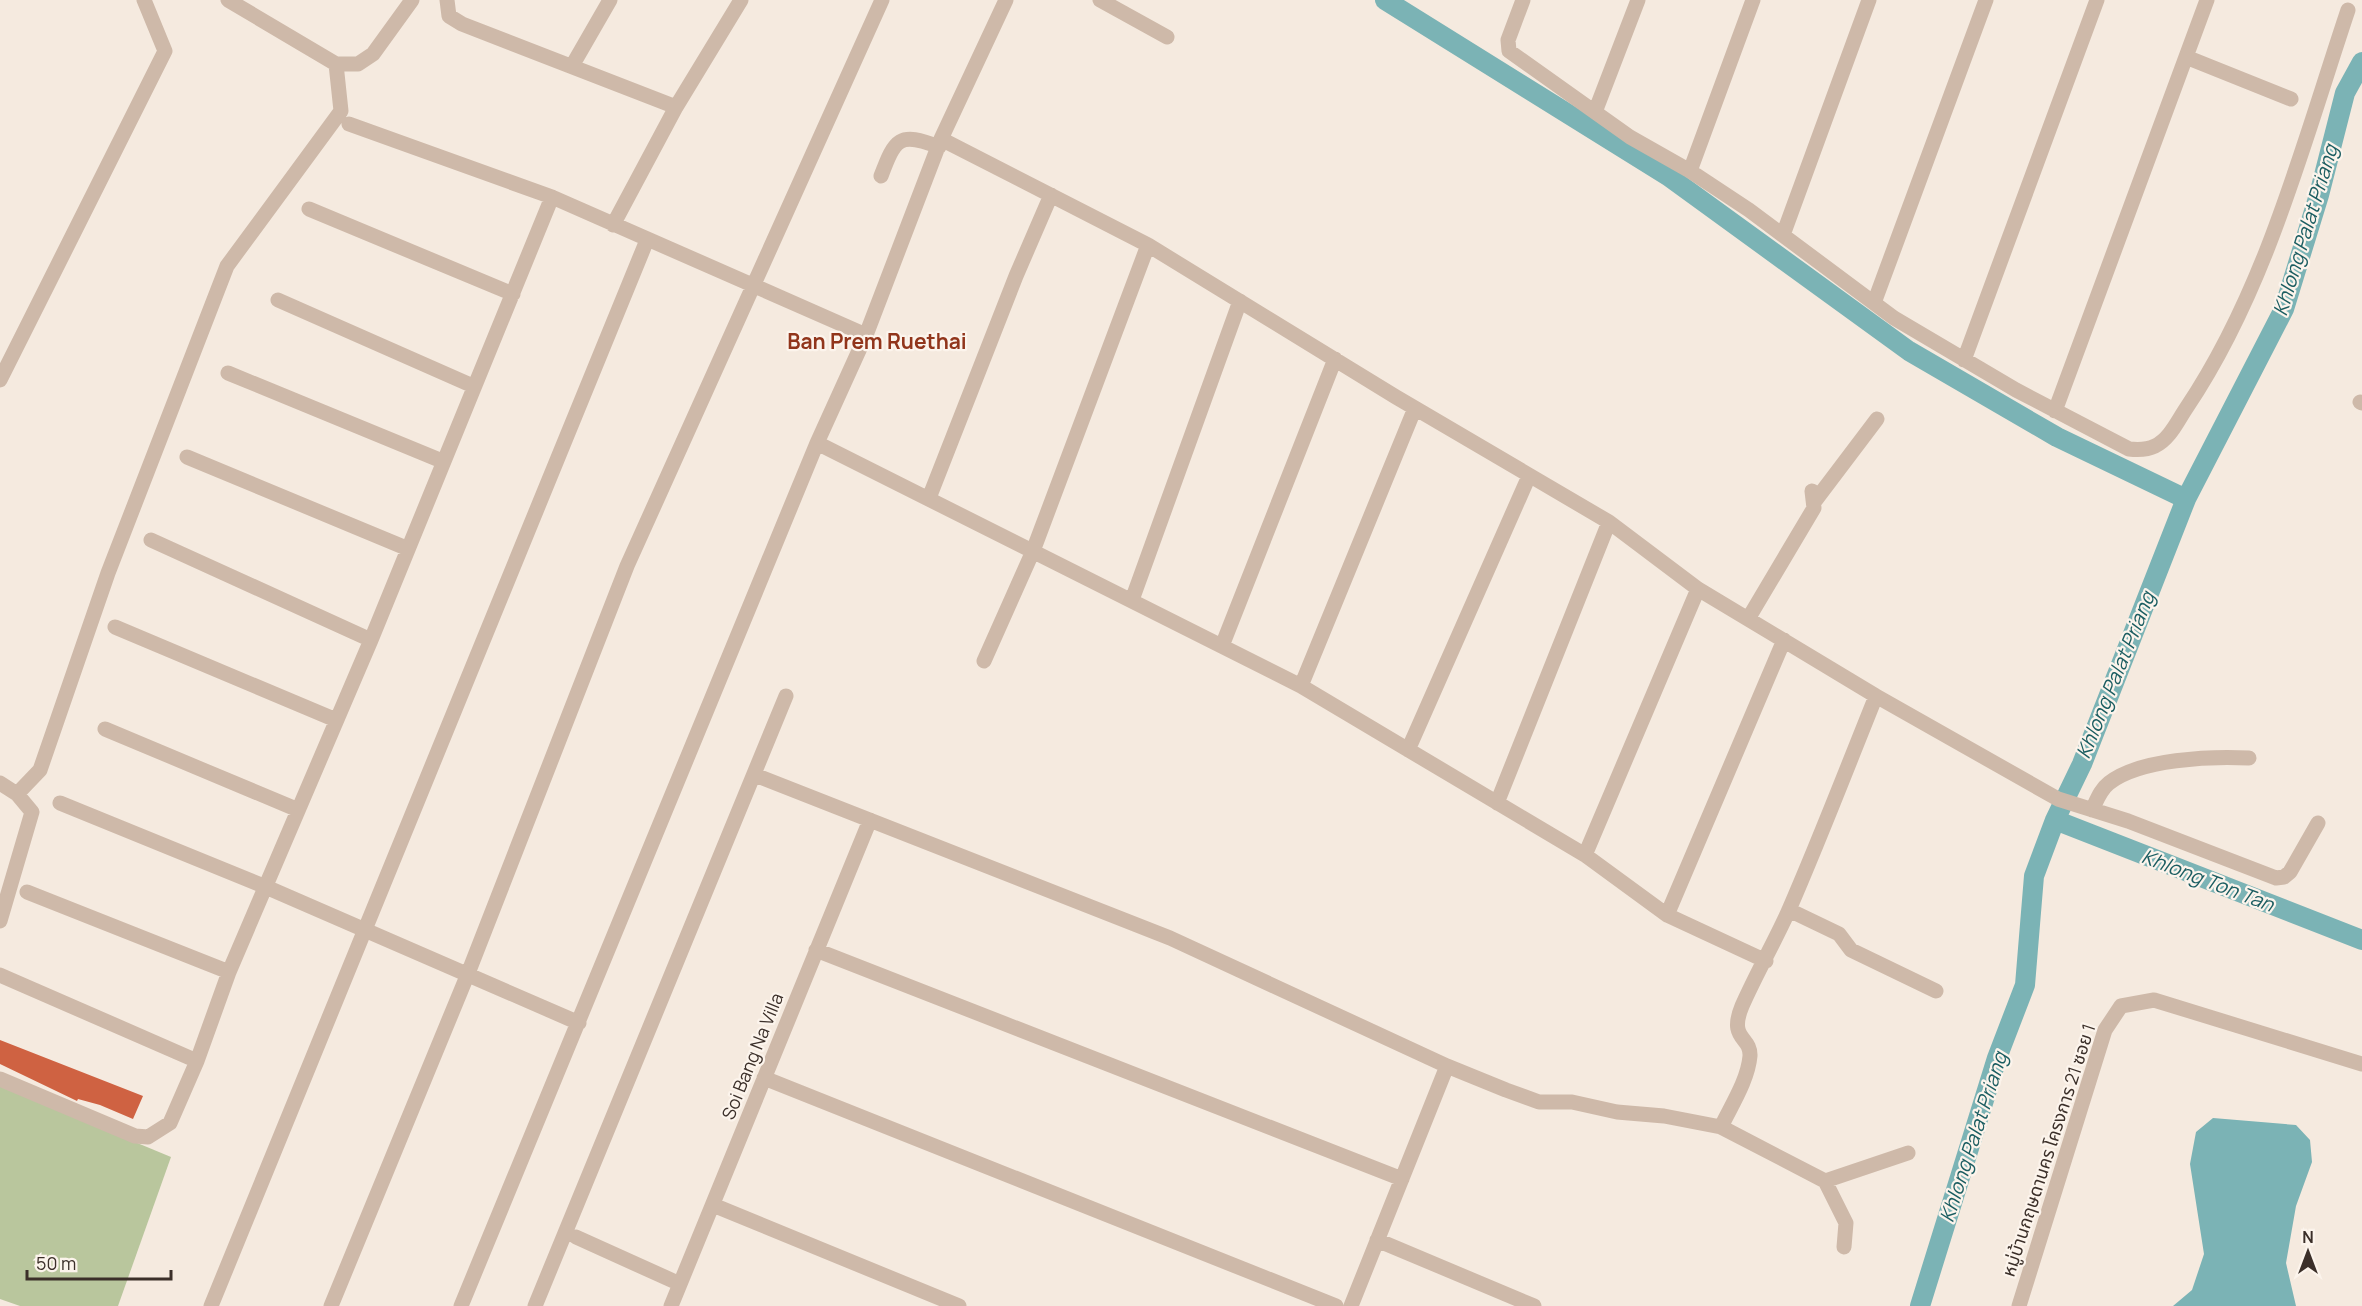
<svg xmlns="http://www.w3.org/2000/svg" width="2362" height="1306" font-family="Manrope,'Noto Sans Thai',sans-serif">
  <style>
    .green { fill: #b9c69d }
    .water { fill: #7bb3b5 }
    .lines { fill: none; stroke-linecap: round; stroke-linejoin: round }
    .canal { stroke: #7bb3b5; stroke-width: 20 }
    .building { fill: #cf6242 }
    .minor { stroke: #ceb9a9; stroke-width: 15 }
    .labels { text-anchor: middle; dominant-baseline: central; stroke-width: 4.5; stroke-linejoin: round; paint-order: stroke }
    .street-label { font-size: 18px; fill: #3b2f29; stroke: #fcf4ec }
    .water-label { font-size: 20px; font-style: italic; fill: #1b5d61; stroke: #fcf4ec }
    .quarter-label { font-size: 21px; font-weight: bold; fill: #91351b; stroke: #fcf4ec }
  </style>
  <rect width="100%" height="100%" fill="#f5eadf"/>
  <path class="green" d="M0,1086L171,1157L118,1306H20L0,1299Z"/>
  <path class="water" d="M2213,1118L2296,1125L2310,1140L2312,1162L2296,1206L2286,1263L2296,1306H2173L2192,1290L2204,1254L2190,1164L2196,1132Z"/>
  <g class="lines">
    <path class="canal" d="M1385,0L1668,176L1909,351L2057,437L2186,499
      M2055,820L2362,940
      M1920,1306L1997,1058L2025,985L2034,876L2055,820L2082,764L2186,499L2284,309L2319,195L2345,93L2362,62"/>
  </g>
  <path class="building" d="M0,1040L143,1096L133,1119L100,1105L78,1099L77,1101L0,1064Z"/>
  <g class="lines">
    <path class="minor" d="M228,0L336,64H358L373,54L412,0
      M447,0L449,16L462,24L676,107
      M1100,0L1167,37
      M1523,0L1508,40L1509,51L1630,137L1690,171L1749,210L1894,318L2016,390L2129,449C2138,450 2147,450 2155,446C2170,439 2178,420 2187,407C2266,289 2303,144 2348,10
      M2186,57L2291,99
      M572,66L610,0
      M1595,112L1638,0
      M349,124L552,197L866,335
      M941,139L1148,245L1396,397L1609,522L1698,589L1876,696L2058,799L2128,821L2276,878L2284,877L2290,872L2318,823
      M1690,171L1753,0
      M881,176C895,139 899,131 939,147
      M309,209L513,294
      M613,225L676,107L741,0
      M1783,235L1869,0
      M278,300L473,386
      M1874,303L1986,0
      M1964,360L2097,0
      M228,373L442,461
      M0,380L165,51L144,0
      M2360,402L2362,403
      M2055,411L2207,0
      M817,443L1301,686L1585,855L1667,915L1766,961
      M187,457L406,548
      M929,498L1016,276L1051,195
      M1815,501L1877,419
      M151,540L371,640
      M1132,600L1240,301
      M1748,619L1814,508L1812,491
      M115,627L336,720
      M1222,646L1335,359
      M984,661L1033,551L1148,245
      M1301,686L1415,408
      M1876,696C1847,768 1819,841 1788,912C1774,943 1756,974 1742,1006C1728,1040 1751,1036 1750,1056C1748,1080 1731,1106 1721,1127L1825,1181L1908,1153
      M105,729L296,809
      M1408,750L1529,476
      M755,775L1170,938L1447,1066L1506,1090L1539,1102H1572L1617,1112L1664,1116L1721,1127
      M0,783L17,794
      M60,803L266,887L579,1023
      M1497,803L1609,522
      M2092,810C2097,800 2100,790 2109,783C2139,759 2211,756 2249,758
      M1585,855L1698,589
      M27,892L229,972
      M1789,910L1839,934L1851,950L1936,991
      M1667,915L1784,640
      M0,921L32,812L17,794L40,770L108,573L227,266L341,111L336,64
      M816,950L1402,1179
      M0,975L197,1061
      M764,1078L1336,1306
      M0,1079L135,1136L148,1137L170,1123L197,1061L229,972L371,640L552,197
      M1825,1181L1846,1223L1844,1247
      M713,1205L959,1306
      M576,1237L680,1284
      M1377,1240L1534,1306
      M211,1306L647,240
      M331,1306L467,976L627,566L882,0
      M461,1306L817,443L866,335L941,139L1006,0
      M535,1306L786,696
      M671,1306L870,820
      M1351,1306L1447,1066
      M2019,1306L2105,1030L2121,1006L2154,1000L2362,1064"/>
  </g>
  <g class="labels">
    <g class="street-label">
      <text transform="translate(752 1056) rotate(-68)">Soi Bang Na Villa</text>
      <text transform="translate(2048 1150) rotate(-72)">หมู่บ้านกฤษดานคร โครงการ 21 ซอย 1</text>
    </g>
    <g class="water-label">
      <text transform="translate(2305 230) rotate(-73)">Khlong Palat Priang</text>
      <text transform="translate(2115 675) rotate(-68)">Khlong Palat Priang</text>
      <text transform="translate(2208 880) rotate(21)">Khlong Ton Tan</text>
      <text transform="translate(1973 1137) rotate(-72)">Khlong Palat Priang</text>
    </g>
    <g class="quarter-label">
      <text x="877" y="341">Ban Prem Ruethai</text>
    </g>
  </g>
  <g transform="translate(2308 1252)" stroke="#fcf4ec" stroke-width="4.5" paint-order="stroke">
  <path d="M0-4.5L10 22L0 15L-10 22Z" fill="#3b2f29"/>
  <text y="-9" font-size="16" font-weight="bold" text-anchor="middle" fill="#3b2f29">N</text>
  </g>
  <path d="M27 1270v9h144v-9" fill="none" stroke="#3b2f29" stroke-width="3"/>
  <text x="36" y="1270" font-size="18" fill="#3b2f29" stroke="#fcf4ec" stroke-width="4.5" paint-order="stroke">50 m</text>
</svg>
